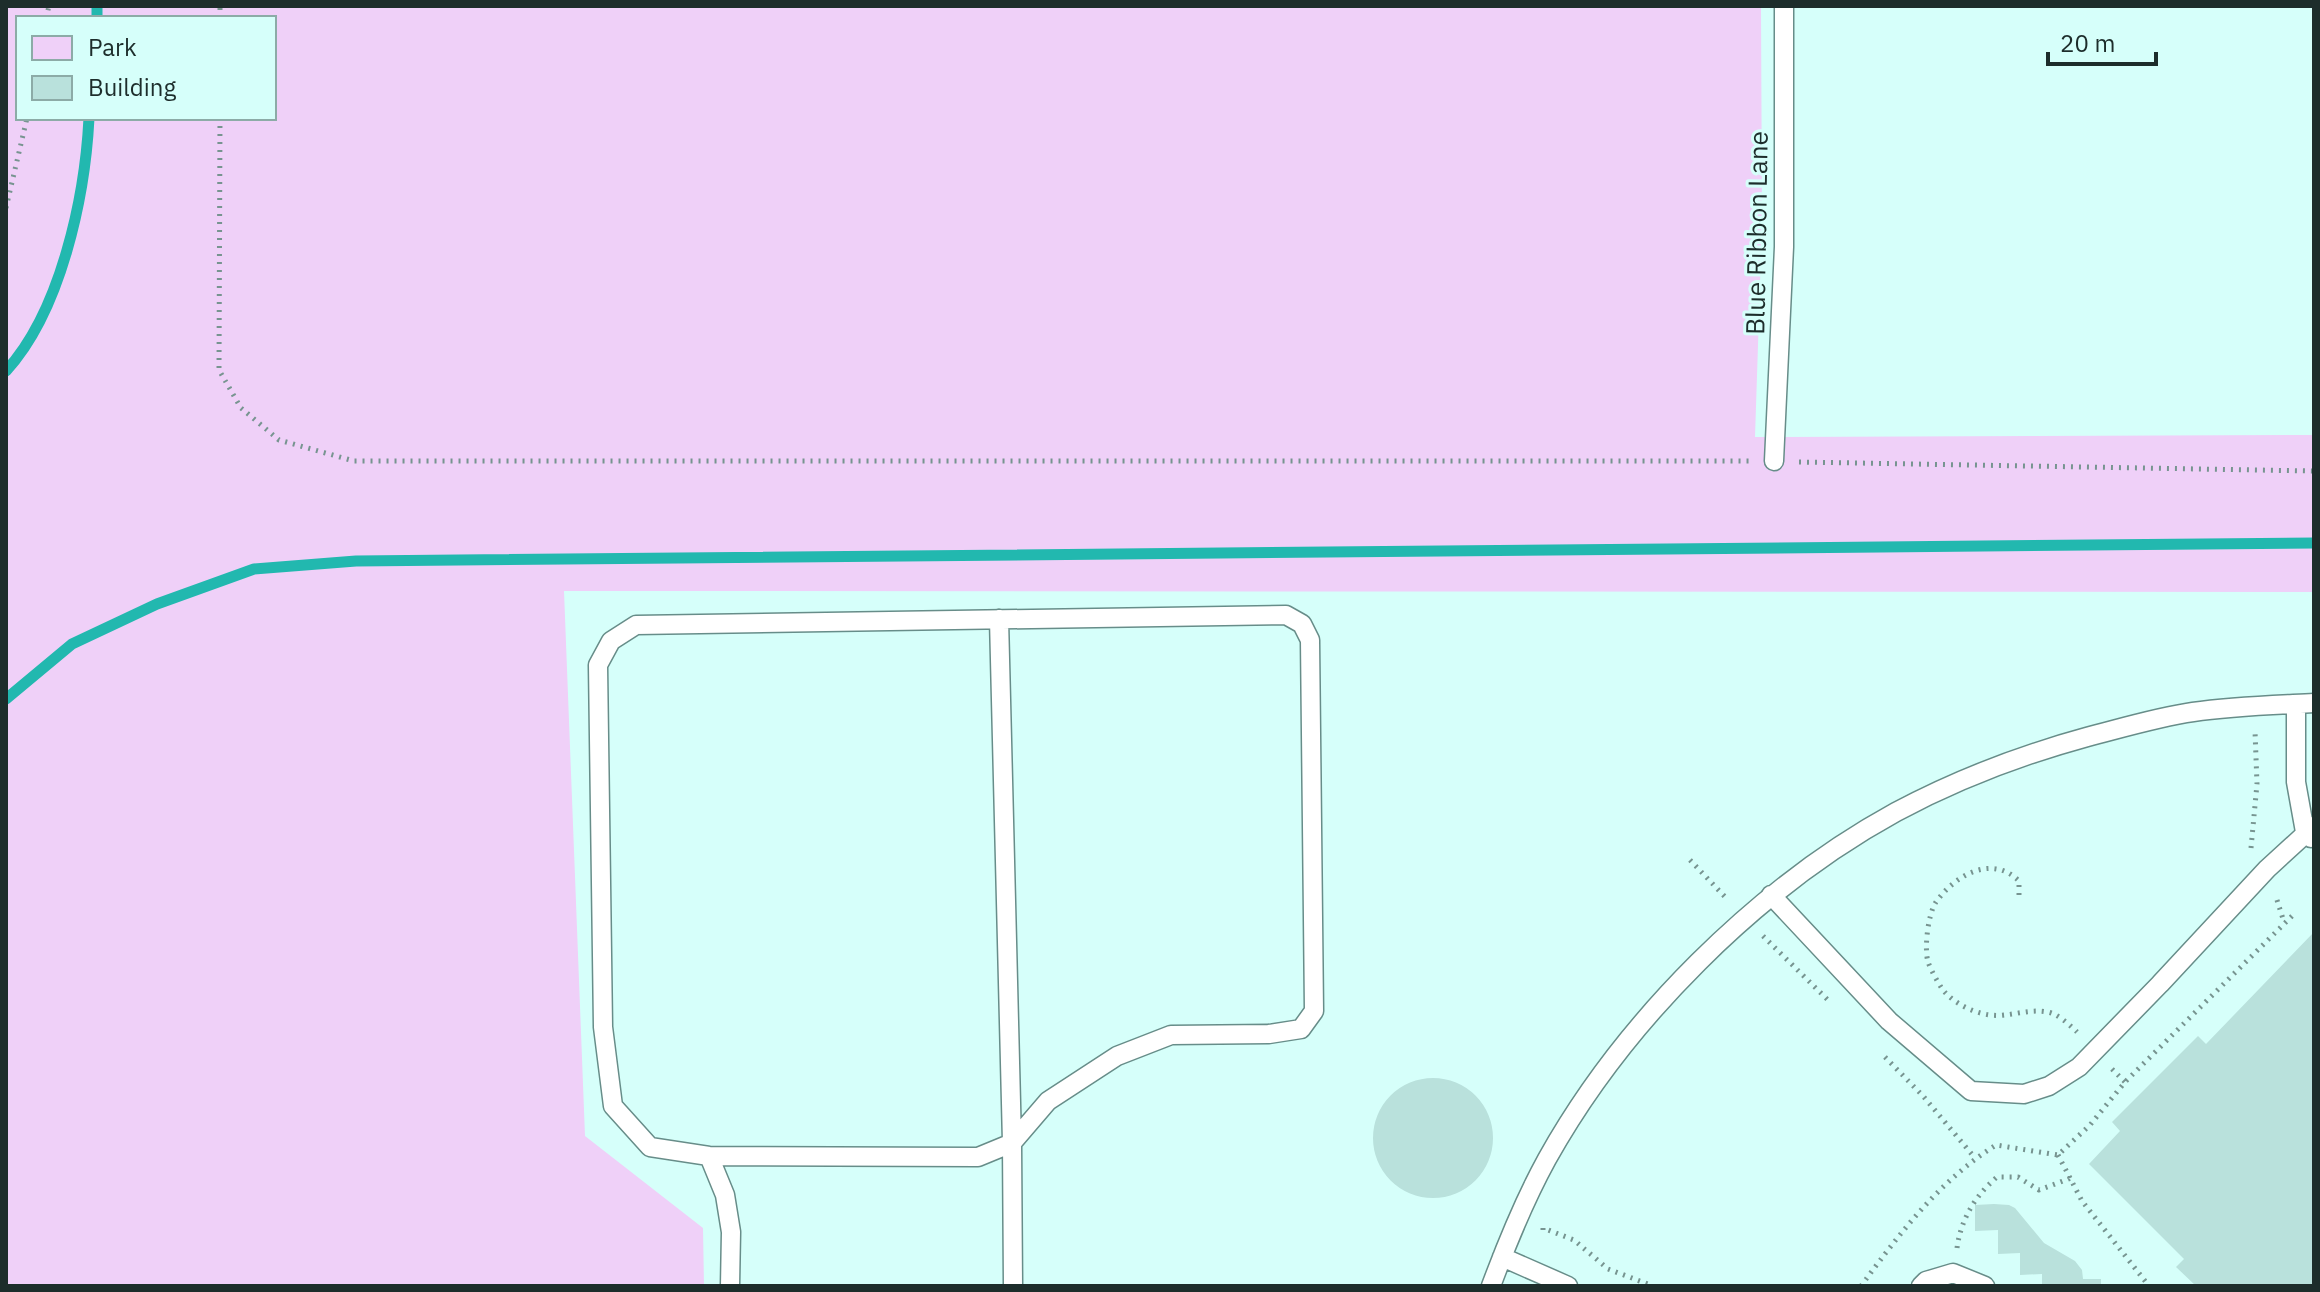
<svg xmlns="http://www.w3.org/2000/svg" width="2320" height="1292" font-family="'IBM Plex Sans',sans-serif">
  <style>
    .green { fill: #efd0f8; fill-rule: evenodd }
    .lines { fill: none; stroke-linecap: round; stroke-linejoin: round }
    .stream { stroke: #22b8af; stroke-width: 11 }
    .building { fill: #b9e1dc }
    .lane-casing { stroke: #678d89; stroke-width: 21 }
    .path { stroke: #779490; stroke-width: 5; stroke-dasharray: 2 6; stroke-linecap: butt }
    .lane { stroke: #fff; stroke-width: 18 }
    .labels { text-anchor: middle; dominant-baseline: central; stroke-width: 6; stroke-linejoin: round; paint-order: stroke }
    .street-label { font-size: 26px; fill: #1d2d2b; stroke: #d6fffa }
  </style>
  <rect width="100%" height="100%" fill="#d6fffa"/>
  <path class="green" d="M6,6H1761L1762,223L1755,437L2314,435V592L564,591L585,1136L703,1228L704,1286H6ZM18,18H274V118H18Z"/>
  <g class="lines">
    <path class="stream" d="M97,18V6
      M6,371C61,311 85,197 89,118
      M6,699L72,644L157,604L254,569L356,561L2314,543"/>
  </g>
  <path class="building" d="M2314,932V1286H2196L2176,1267L2184,1259L2089,1164L2120,1131L2112,1122L2198,1036L2206,1044Z
    M1373 1138a60 60 0 1 1 120 0a60 60 0 1 1-120 0Z
    M1994,1204L2009,1205L2015,1208L2044,1243L2075,1261L2082,1270L2083,1279H2101V1286H2042V1274L2020,1275V1253L1998,1254V1230L1975,1231V1205Z"/>
  <g class="lines">
    <defs>
      <path id="lane" d="M1774,461L1784,247V6
        M1286,615L1302,624L1310,640L1314,1011L1301,1029L1269,1034L1171,1035L1117,1056L1048,1101L1012,1143L978,1157L709,1156L650,1147L613,1106L603,1027L598,665L611,641L636,625Z
        M999,619L1012,1143L1013,1286
        M2296,704V782L2305,832L2311,838
        M1771,895L1889,1021L1971,1091L2024,1094L2049,1086L2079,1067L2160,984L2267,869L2314,826
        M709,1156L725,1195L731,1232L730,1286
        M1502,1257L1568,1286
        M1491,1286C1507,1243 1525,1199 1547,1159C1624,1021 1757,888 1896,812C1956,780 2021,755 2087,737C2122,728 2158,717 2193,712C2233,706 2274,705 2314,703
        M1921,1286L1926,1281L1953,1273L1985,1286"/>
    </defs>
    <use href="#lane" class="lane-casing"/>
    <path class="path" d="M46,18L49,6
      M220,18V6
      M220,118L219,370L241,408L279,440L354,461H1749
      M6,208L27,118
      M1799,462L2314,471
      M2251,848L2257,784L2255,731
      M1690,860L1728,900
      M2019,895V881C1992,854 1955,875 1936,902C1928,914 1924,948 1928,962C1931,970 1938,983 1943,990C1956,1006 1983,1018 2004,1015C2018,1014 2032,1009 2047,1012C2057,1013 2070,1025 2077,1032
      M2277,900L2284,922
      M1763,936L1830,1002
      M1885,1057L1923,1096L1975,1158
      M2112,1069L2125,1082
      M2058,1155L2082,1201L2149,1286
      M1543,1230V1228L1574,1240L1608,1269L1653,1286
      M1957,1248C1961,1219 1975,1196 1997,1177H2018L2039,1190L2071,1178
      M1861,1286C1900,1233 1940,1180 1996,1145L2058,1155L2090,1125L2125,1082L2292,916"/>
    <use href="#lane" class="lane"/>
  </g>
  <g class="labels">
    <g class="street-label">
      <text transform="translate(1756 233) rotate(-89)">Blue Ribbon Lane</text>
    </g>
  </g>
  <rect width="2320" height="1292" fill="none" stroke="#1d2d2b" stroke-width="16"/>
  <rect x="16" y="16" width="260" height="104" fill="#d6fffa" stroke="#8caba7" stroke-width="2"/>
  <rect x="32" y="36" width="40" height="24" fill="#efd0f8" stroke="#8caba7" stroke-width="2"/>
  <text x="88" y="56" font-size="24" fill="#1d2d2b">Park</text>
  <rect x="32" y="76" width="40" height="24" fill="#b9e1dc" stroke="#8caba7" stroke-width="2"/>
  <text x="88" y="96" font-size="24" fill="#1d2d2b">Building</text>
  <path d="M2048 52v12h108v-12" fill="none" stroke="#1d2d2b" stroke-width="4"/>
  <text x="2060" y="52" font-size="24" fill="#1d2d2b" stroke="#d6fffa" stroke-width="6" paint-order="stroke">20 m</text>
</svg>
